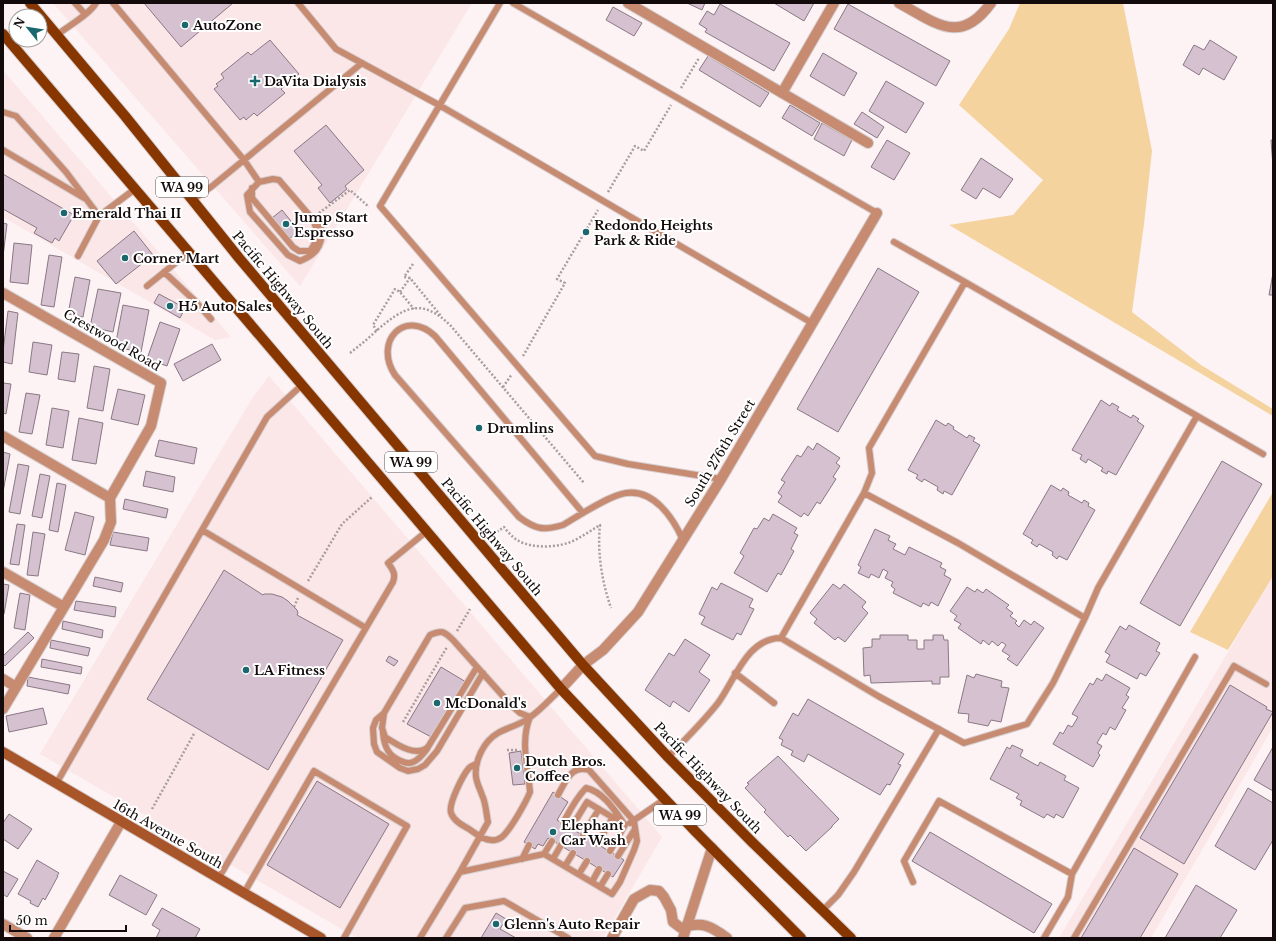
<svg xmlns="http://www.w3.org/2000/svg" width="1276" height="941" font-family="'Libre Baskerville',serif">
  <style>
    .built { fill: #fbe6e8 }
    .green { fill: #f4d39f }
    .building { fill: #d5c1cf; stroke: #8a7884 }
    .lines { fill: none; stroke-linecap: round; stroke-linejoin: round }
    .service-casing { stroke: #d7cecf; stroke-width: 8 }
    .minor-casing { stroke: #d7cecf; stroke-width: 12 }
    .secondary-casing { stroke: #d7cecf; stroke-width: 12 }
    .primary-casing { stroke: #d7cecf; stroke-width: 12 }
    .path { stroke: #a79e9f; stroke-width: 2.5; stroke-dasharray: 2 2; stroke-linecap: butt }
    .service { stroke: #c68b70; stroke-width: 6 }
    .minor { stroke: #c68b70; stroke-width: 10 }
    .secondary { stroke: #a9552a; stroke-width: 10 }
    .primary { stroke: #873600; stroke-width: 10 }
    .poi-dot { fill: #1a676d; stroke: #fff; stroke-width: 1.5 }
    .labels { text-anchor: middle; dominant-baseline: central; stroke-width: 4; stroke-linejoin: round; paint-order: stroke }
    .shield { fill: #fff; stroke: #595454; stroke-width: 1 }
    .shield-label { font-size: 12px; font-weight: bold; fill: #120a0b }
    .poi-label { font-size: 13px; font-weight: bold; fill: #120a0b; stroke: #fff; text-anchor: start }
    .street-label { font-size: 13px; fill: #120a0b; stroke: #fff }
  </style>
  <rect width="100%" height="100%" fill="#fdf3f4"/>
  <path class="built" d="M53,3H472L300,286Z
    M3,70L231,337L215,340L3,217Z
    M269,376L662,837L603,938H357L40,754L253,397Z
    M1273,576V727L1151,938H1059Z"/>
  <path class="green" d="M1020,3H1123L1152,151L1144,224L1132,312L1201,365L1273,409V416L949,225L1013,215L1043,180L959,105L1009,29Z
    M1273,492V576L1228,650L1190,632Z"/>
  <path class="building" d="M144,3H233L181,47Z
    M687,3H705L702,10Z
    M774,3H814L804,21Z
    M720,4L790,43L774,71L705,32L707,29L699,24L707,11L714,15Z
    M848,4L950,61L936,86L834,29Z
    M613,7L642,23L634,36L606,20Z
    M270,40L299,74L281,89L285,93L257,116L254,113L246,120L244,117L240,120L214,89L218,86L216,84L224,78L221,74L248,52L251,55Z
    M1210,40L1237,57L1224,80L1203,68L1199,75L1183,65L1194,45L1204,50Z
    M823,53L857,73L844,96L810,76Z
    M708,56L769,93L760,107L699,70Z
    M886,81L924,103L906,133L869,111Z
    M790,105L820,123L812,136L782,118Z
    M862,112L884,127L877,138L854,124Z
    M822,123L852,140L844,156L814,139Z
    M326,125L364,170L345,186L347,189L330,203L318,188L322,185L294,151Z
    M887,140L910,153L894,180L871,167Z
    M1271,140H1273V167Z
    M981,158L1013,179L1000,198L983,188L976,199L961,190Z
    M3,174L74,215L59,241L55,238L52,243L34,233L37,228L3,209Z
    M282,210L299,231L289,239L272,218Z
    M3,223L7,224L3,256Z
    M134,231L153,255L116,284L97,261Z
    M14,243L32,245L28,284L10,282Z
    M49,255L62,257L54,307L41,305Z
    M878,268L919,292L838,432L797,409Z
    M1273,273V295H1269Z
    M75,277L90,280L83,317L68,314Z
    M98,289L121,293L113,332L90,327Z
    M159,294L185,308L180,318L154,303Z
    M123,305L149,310L141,352L115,347Z
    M8,311L18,313L12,364L3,362V351Z
    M160,322L180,329L167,366L147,359Z
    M33,342L52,345L47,375L29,372Z
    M212,344L221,360L183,381L174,364Z
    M62,352L79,354L75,382L58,379Z
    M94,366L110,369L103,411L87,408Z
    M3,383L11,384L6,414L3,413Z
    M118,389L145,395L138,425L111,419Z
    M26,393L40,395L32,434L19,432Z
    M1101,400L1110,406L1112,403L1119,407L1117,410L1131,418L1133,415L1139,419L1137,421L1144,426L1116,475L1108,471L1107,474L1101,471L1103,468L1088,459L1086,463L1080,459L1082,455L1072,450Z
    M52,408L69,411L63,448L46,445Z
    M79,418L103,423L96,464L72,460Z
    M936,420L946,426L948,423L954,427L953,429L967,438L969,435L975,438L973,441L980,445L952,495L944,491L943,494L937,490L938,487L924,479L922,482L916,478L918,475L908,470Z
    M159,440L197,448L194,464L155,456Z
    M817,443L840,458L836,463L840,466L833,477L836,479L820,504L817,502L808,516L804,513L801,517L778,502L782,496L778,493L785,482L781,480L797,455L801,457L808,446L813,450Z
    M3,452L10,454L3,492Z
    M1222,461L1262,484L1180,626L1140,603Z
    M18,464L29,466L20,514L9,512Z
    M146,471L175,477L173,492L143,486Z
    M40,474L50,476L42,518L32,516Z
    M57,483L66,485L58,532L49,530Z
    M1051,485L1061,491L1063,488L1069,492L1068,495L1082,503L1084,500L1089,503L1088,506L1095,510L1067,560L1059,556L1057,559L1052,555L1053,552L1039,544L1037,547L1031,543L1033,540L1023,534Z
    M125,499L168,509L166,518L123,509Z
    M75,512L94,517L85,555L65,550Z
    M773,514L797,528L794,533L798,535L791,549L794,551L781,575L778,573L767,592L734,573L744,556L740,553L754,528L757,529L764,518L769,521Z
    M17,524L25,525L19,565L10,564Z
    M875,529L890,536L888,540L896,544L893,549L905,555L909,547L942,563L940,567L946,570L944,575L951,579L938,606L931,602L929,606L923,603L921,607L893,593L895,589L891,586L893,582L885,578L888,572L883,569L879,578L871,574L869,578L858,573L861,567L858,565Z
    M33,532L45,534L38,576L27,575Z
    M113,532L149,538L147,551L110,545Z
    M224,570L263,595L264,594H272L282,597L288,601L297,610L298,613L297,615L343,640L268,770L147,699Z
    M95,577L123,583L121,592L93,586Z
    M721,583L753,599L749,607L754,609L741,635L737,633L733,640L701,624L705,617L699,614L712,587L717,590Z
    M3,584L9,585L4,614H3Z
    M833,584L840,589L844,584L866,602L862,607L868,613L845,642L838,637L835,640L814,623L817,619L810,613Z
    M967,587L975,592L977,589L983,593L986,589L1009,605L1006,608L1013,613L1010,616L1017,621L1015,623L1019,627L1024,620L1031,625L1034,621L1044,628L1017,666L1007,659L1010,656L1002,651L1006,645L1002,642L998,646L992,641L989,645L983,640L981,644L958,628L961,624L954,620L957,616L950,611Z
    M20,593L30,595L25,630L14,628Z
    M76,601L116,607L115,617L74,610Z
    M63,621L103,630L102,638L62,629Z
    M1129,625L1160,643L1156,651L1160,653L1146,676L1140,673L1137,679L1106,662L1110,655L1105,652L1120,626L1126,630Z
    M28,632L34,638L5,666L3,664V656Z
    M880,635H908V640H917V649H924V640H933V635H943L944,640H948L949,677H940V684H932V681L871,683L870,675L864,676L863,648L872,647V639H880Z
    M685,639L710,655L699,672L710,680L689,712L673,701L670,707L645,690L669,653L674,656Z
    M51,640L90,648L88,656L50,648Z
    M389,656L398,661L394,666L386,661Z
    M42,659L82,667L81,674L41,667Z
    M441,667L466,682L433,738L407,724Z
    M976,674L1002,681L1001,687L1009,688L1001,722L991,720L988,726L968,722L969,714L958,713L967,675L974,678Z
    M1106,674L1130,688L1126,695L1129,697L1122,708L1126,710L1115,730L1110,727L1106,735L1103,733L1097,743L1102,746L1098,753L1100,755L1093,767L1053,744L1060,732L1063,734L1068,725L1072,727L1078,717L1072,714L1090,683L1093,685L1097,678L1102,681Z
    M28,677L70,685L68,694L27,686Z
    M1230,685L1267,707L1266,709L1273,712L1184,864L1140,838Z
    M808,699L904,754L898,764L901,765L890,785L887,784L880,795L808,754L804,762L791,755L793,751L781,745L783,740L779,738L793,713L798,716Z
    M43,708L47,724L9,732L6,716Z
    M1012,745L1023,750L1020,756L1038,766L1040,762L1066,776L1064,780L1079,788L1063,818L1056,814L1054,818L1047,814L1044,818L1020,805L1022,801L1016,798L1019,794L990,779L1007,747L1010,749Z
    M1273,747V791L1254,780Z
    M521,751L525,784L513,785L509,753Z
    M778,756L839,819L832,826V827L806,851L790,835L788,837L764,812L766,810L745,788L749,784L747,783Z
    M317,781L389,824L340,908L267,865Z
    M1248,788L1273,803V840L1255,870L1215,846Z
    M553,792L568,802L557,820L624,860L613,877L548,838L543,846L538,844L535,849L524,842Z
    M9,814L32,829L18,849L3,839V823Z
    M930,832L1052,904L1034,933L912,861Z
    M1134,848L1178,874L1140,938H1081Z
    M37,860L59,873L57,876H58L45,900L43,898L38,907L30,903L31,901L18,894Z
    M3,871L18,879L7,897L3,894Z
    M120,875L157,895L146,915L109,895Z
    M1196,885L1237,910L1220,938H1165Z
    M162,908L200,929L195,938H156L160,930L152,925Z
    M496,913L506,919L500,929L516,938H481Z"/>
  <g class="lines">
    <defs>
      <path id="service" d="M75,3L85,14
        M113,3L244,160L259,182
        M298,3L336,49L439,105L812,323
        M500,3L380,206L595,456L628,464L721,479
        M513,3L877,213
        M57,35C68,26 89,15 96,3
        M3,112L16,116L66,172L99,216
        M3,150L84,198
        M273,179L279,180L322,230C322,247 315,255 300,261L288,255L250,212L247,195L259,182Z
        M252,188V198L293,247L299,251H310C316,243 319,234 315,225
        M192,200L211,187L362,63
        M894,242L965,282
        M78,256L99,216L135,189
        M164,272L195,301L211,319
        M147,286L189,252
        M864,493L872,473L869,448L965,282L1263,454
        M583,513L435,336C405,308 373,341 395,375L519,517C535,529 543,531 563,525C578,516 610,495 626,493C654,489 673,518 683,540
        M202,530L366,628
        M1085,618L1098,588L1197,416
        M735,673L774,703
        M384,713L382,728L385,737C396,744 416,758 428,747L477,667
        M383,733C384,746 388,756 401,761C405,763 409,764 413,762C419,760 423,754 427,749
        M668,757C686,739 703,722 718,703C735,680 747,638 781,638L878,696L964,743L1027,724L1053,683L1085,618L958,543L864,493L781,638
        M477,763C475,765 471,766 469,768C463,775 448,804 451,813C454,821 462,825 469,829C475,833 483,840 491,840C495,841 499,839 502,837C511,829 526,802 530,792C528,767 520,741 530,717L520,713L511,705L453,640C444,631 442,630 430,635L384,713L376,720L373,728L374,744L377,752L400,768L408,771L418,769L425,765L437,751L483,673
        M56,784L267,417L302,385
        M563,823C570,810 576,798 586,788C604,792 615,811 625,825L610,851
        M630,823L665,799
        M571,828L587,802L622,823
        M583,835L599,809
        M597,844L613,817
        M544,854L612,894L620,882L634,850L637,841L634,821L589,770C571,764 565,783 558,795
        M618,856L635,829
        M522,859L529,845
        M553,859L561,845
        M565,866L573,853
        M460,872L488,822C486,813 486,803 482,795C480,789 477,784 476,777C474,761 484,741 498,733C508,727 520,725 529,718C541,710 551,698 561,689
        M579,874L587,861
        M218,879L393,582C396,574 393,570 388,563L427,531
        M592,882L599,869
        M913,882L904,861L939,801L1072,874
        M600,887L608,874
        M244,893L314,771L407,826L344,938
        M823,910L838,895L854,872L939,729
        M420,938L460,872L544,854L552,841
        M446,938L465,908L504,901L568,938
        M1044,938L1068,897L1072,874L1195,657
        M1074,938L1234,666L1266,684"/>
      <path id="minor" d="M628,3L868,143
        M899,3C936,23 960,46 991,3
        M782,93L834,3
        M3,293L161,383L151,426L110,498L111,522L104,540L3,709
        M3,436L110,498
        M3,572L64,607
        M3,679L16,687
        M561,689L583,665L603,650L638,612L721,479L877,213
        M3,924L27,938
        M54,938L121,822
        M612,938L634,899L650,890L659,891L664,897L671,910L673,922L681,928C702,921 711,926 727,938
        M683,938L712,848"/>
      <path id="secondary" d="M3,752L321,938"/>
      <path id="primary" d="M30,3L125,116L239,258L583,665L668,757L752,842L851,938
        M3,34L561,689L695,831L801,938"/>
    </defs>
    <use href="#service" class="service-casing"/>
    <use href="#minor" class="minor-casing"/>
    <use href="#secondary" class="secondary-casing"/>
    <use href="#primary" class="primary-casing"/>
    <path class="path" d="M681,88L699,58
      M608,192L635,146L644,151L671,105
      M319,213L350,190L369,207
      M413,264L404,277L410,278L441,316
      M400,292L410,278
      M377,331L373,325L395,289L400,292L414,309
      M350,353C359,346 368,339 376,331C403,308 421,296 451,326L584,483
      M523,356L565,283L557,279L598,210
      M503,387L512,374
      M497,532L504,527C506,530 509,533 512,536C525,549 552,548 568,543C579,539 590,531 600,525C597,552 602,582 611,608
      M308,581L342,524L372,497
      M294,607L298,598
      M457,631L470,609
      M403,722L447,647
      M507,750H517
      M152,809L195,732"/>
    <use href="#service" class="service"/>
    <use href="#minor" class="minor"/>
    <use href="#secondary" class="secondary"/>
    <use href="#primary" class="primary"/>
  </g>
  <g class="poi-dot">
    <circle cx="185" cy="25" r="4"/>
    <path d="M253 75h4v4h4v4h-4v4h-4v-4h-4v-4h4z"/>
    <circle cx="64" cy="213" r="4"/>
    <circle cx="286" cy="224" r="4"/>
    <circle cx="586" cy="232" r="4"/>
    <circle cx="125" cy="258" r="4"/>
    <circle cx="170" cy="306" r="4"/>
    <circle cx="479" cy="428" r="4"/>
    <circle cx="246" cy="670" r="4"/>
    <circle cx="437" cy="703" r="4"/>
    <circle cx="517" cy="768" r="4"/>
    <circle cx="553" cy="832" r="4"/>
    <circle cx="496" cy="924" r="4"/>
  </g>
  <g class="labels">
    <g class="shield">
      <rect x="156" y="177" width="52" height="20" rx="3"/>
      <rect x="385" y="452" width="52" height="20" rx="3"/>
      <rect x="654" y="805" width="52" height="20" rx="3"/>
    </g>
    <g class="shield-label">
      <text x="182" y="187">WA 99</text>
      <text x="411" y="462">WA 99</text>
      <text x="680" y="815">WA 99</text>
    </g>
    <g class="poi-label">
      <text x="193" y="25">AutoZone</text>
      <text x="264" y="81">DaVita Dialysis</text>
      <text x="72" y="213">Emerald Thai II</text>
      <text x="294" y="217">Jump Start<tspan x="294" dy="15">Espresso</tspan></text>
      <text x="594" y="225">Redondo Heights<tspan x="594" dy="15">Park &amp; Ride</tspan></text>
      <text x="133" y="258">Corner Mart</text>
      <text x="178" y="306">H5 Auto Sales</text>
      <text x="487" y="428">Drumlins</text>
      <text x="254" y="670">LA Fitness</text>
      <text x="445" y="703">McDonald's</text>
      <text x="525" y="761">Dutch Bros.<tspan x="525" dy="15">Coffee</tspan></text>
      <text x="561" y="825">Elephant<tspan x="561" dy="15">Car Wash</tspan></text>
      <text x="504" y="924">Glenn's Auto Repair</text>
    </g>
    <g class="street-label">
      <text transform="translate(283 290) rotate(50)">Pacific Highway South</text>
      <text transform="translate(112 340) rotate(30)">Crestwood Road</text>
      <text transform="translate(720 453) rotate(-59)">South 276th Street</text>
      <text transform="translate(492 537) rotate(50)">Pacific Highway South</text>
      <text transform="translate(708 778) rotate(46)">Pacific Highway South</text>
      <text transform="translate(168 834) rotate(30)">16th Avenue South</text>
    </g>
  </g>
  <rect width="1276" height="941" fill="none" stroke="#120a0b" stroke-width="8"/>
  <g transform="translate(28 28) rotate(300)"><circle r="19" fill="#ffffff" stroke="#a09d9d"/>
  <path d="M0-3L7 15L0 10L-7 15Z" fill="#1a676d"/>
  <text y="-6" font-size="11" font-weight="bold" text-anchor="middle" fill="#120a0b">N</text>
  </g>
  <path d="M10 925v6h116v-6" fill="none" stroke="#120a0b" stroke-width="2"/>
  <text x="16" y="925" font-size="12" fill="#120a0b" stroke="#ffffff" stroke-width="3" paint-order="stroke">50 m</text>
</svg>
